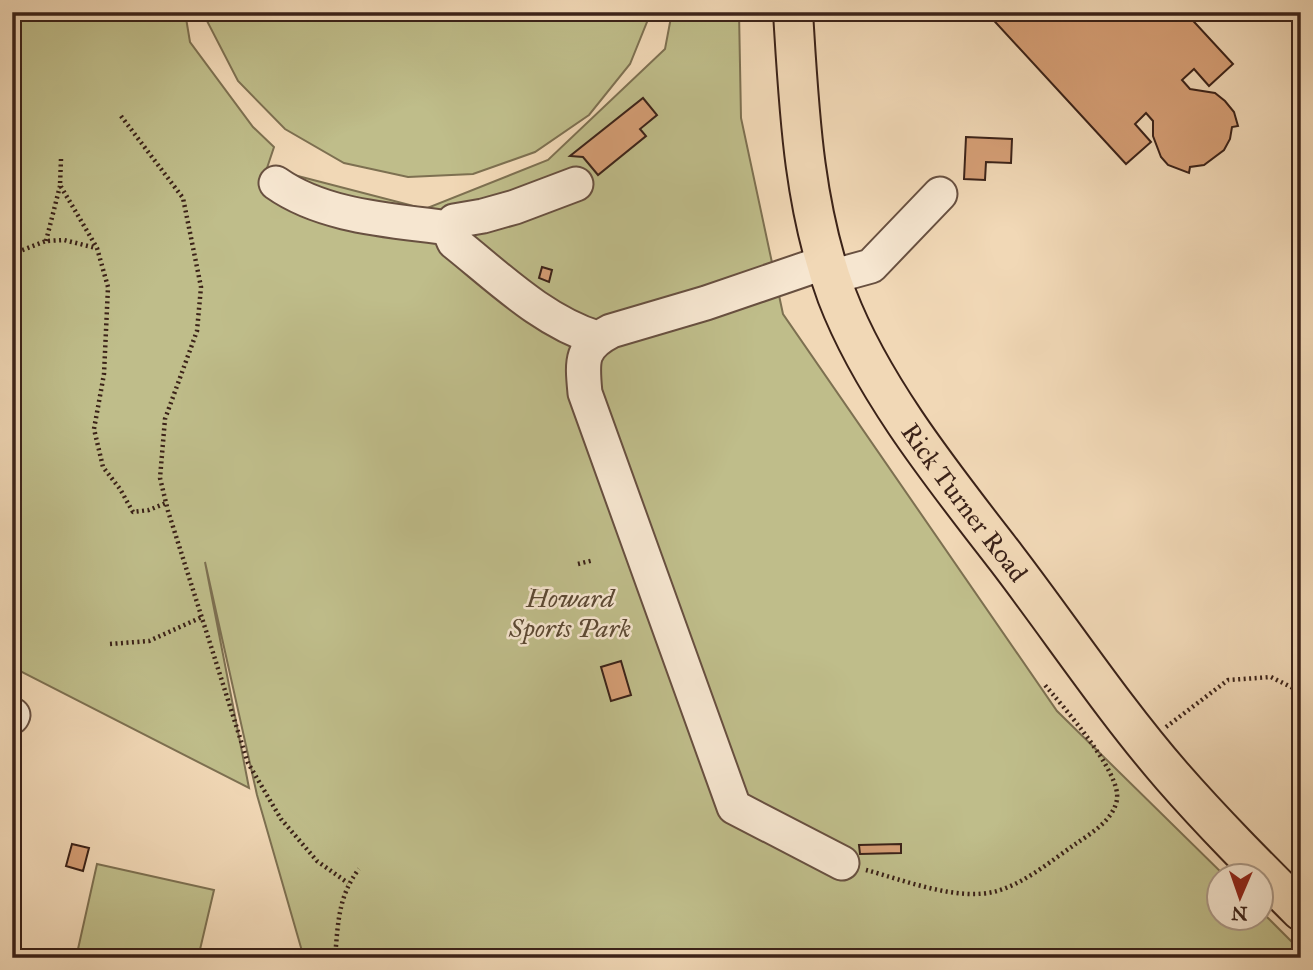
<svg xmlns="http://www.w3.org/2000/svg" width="1313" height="970" font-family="'IM FELL Great Primer',serif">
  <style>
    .green { fill: #bfbd8a; stroke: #7d7051; stroke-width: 2 }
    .building { fill: #d59e75; stroke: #3b2218; stroke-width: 2 }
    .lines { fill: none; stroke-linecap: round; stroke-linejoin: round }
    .minor-casing { stroke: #685040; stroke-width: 37 }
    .major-casing { stroke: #3b2218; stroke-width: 42 }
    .path { stroke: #3b2218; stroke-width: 4.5; stroke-dasharray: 2 3.5; stroke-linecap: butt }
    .minor { stroke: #f6e6d0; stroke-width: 33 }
    .major { stroke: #f1d8b6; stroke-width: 38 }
    .labels { text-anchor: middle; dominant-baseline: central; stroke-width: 5; stroke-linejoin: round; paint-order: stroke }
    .street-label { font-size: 26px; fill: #3b2218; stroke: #f6e6d0 }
    .park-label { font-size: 26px; font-style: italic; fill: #5c4934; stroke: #f6e6d0 }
  </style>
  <rect width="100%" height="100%" fill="#f1d8b6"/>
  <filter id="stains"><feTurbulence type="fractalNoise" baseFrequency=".00286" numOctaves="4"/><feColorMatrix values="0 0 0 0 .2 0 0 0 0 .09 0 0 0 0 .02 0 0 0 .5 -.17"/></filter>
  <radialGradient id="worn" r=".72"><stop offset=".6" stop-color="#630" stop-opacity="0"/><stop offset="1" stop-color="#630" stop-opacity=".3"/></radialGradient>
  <path class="green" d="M12,12H185L190,42L253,127L274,147L267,168L425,209L548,160L665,49L672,12H739L741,118L783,314L1057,711L1224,875L1218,876V918H1260L1261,911L1301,951V958H304L257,795L205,562L249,788L12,667Z
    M205,12H651L630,64L589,115L535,152L473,174L408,177L344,163L285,129L238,81L207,21Z
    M97,864L214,890L198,958H76Z"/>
  <path class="building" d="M986,12H1185L1233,64L1209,86L1194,69L1182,80L1190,89L1215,93L1225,101L1234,112L1238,126L1232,127L1230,139L1224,150L1204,165L1190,167L1189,173L1168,165L1161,157L1153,136V121L1146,113L1135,124L1151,142L1126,164Z
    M643,98L657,115L640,129L646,136L598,175L583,157L570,156Z
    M966,137L1012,139L1011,163L986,162L985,180L964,179Z
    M542,267L552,270L549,282L539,278Z
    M621,661L631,695L611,701L601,667Z
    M72,844L89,848L83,871L66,866Z
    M901,844V853L860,854L859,845Z"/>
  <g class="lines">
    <defs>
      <path id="minor" d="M276,183C324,217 391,220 448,228
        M448,228L454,242C498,277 542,321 597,338
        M448,228L454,221L483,216L515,207L576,184
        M826,262L706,303L611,331C580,347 582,361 585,393L734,807L842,863
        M831,277L871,266L940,194
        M12,717L13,715"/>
      <g id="major">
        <path id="s1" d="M793,12C799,108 803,205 837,296C873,390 946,480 1007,559C1062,631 1113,708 1172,776C1213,823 1257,867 1301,911"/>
      </g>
    </defs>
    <use href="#minor" class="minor-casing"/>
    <use href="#major" class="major-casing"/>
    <path class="path" d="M121,116L183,198L201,287L197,331L165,419L160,478L168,511L248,763L281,819L317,861L348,883
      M61,159L60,185L97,248L108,287L104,374L94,429L103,467L120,489L133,512L149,510L166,503
      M46,241L60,186
      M12,254L46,241L64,240L96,248
      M578,564L594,560
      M110,644L149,641L202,617
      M1166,727L1228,680L1271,677L1301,692
      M866,870C904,880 958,902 997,891C1025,883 1051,861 1074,845C1090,834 1114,820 1117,799C1121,772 1062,705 1044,684
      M335,958C338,924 338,896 359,869"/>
    <use href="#minor" class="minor"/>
    <use href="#major" class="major"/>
  </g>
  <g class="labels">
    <g class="street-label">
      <text stroke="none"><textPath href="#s1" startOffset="532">Rick Turner Road</textPath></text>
    </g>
    <g class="park-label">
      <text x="570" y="598">Howard<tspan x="570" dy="30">Sports Park</tspan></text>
    </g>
  </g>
  <rect width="1313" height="970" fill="none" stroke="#f1d8b6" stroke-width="42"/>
  <rect x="14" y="14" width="1285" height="942" fill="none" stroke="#3b2218" stroke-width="3.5"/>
  <rect x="21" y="21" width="1271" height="928" fill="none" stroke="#3b2218" stroke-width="2"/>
  <g transform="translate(1240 897) rotate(182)"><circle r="33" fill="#f6e6d0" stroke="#ab9886" stroke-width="2"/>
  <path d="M0-5L12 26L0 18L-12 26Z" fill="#8f2418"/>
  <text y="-10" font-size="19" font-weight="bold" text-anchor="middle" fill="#3b2218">N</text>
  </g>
  <rect width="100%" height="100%" filter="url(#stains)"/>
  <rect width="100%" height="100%" fill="url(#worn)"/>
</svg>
